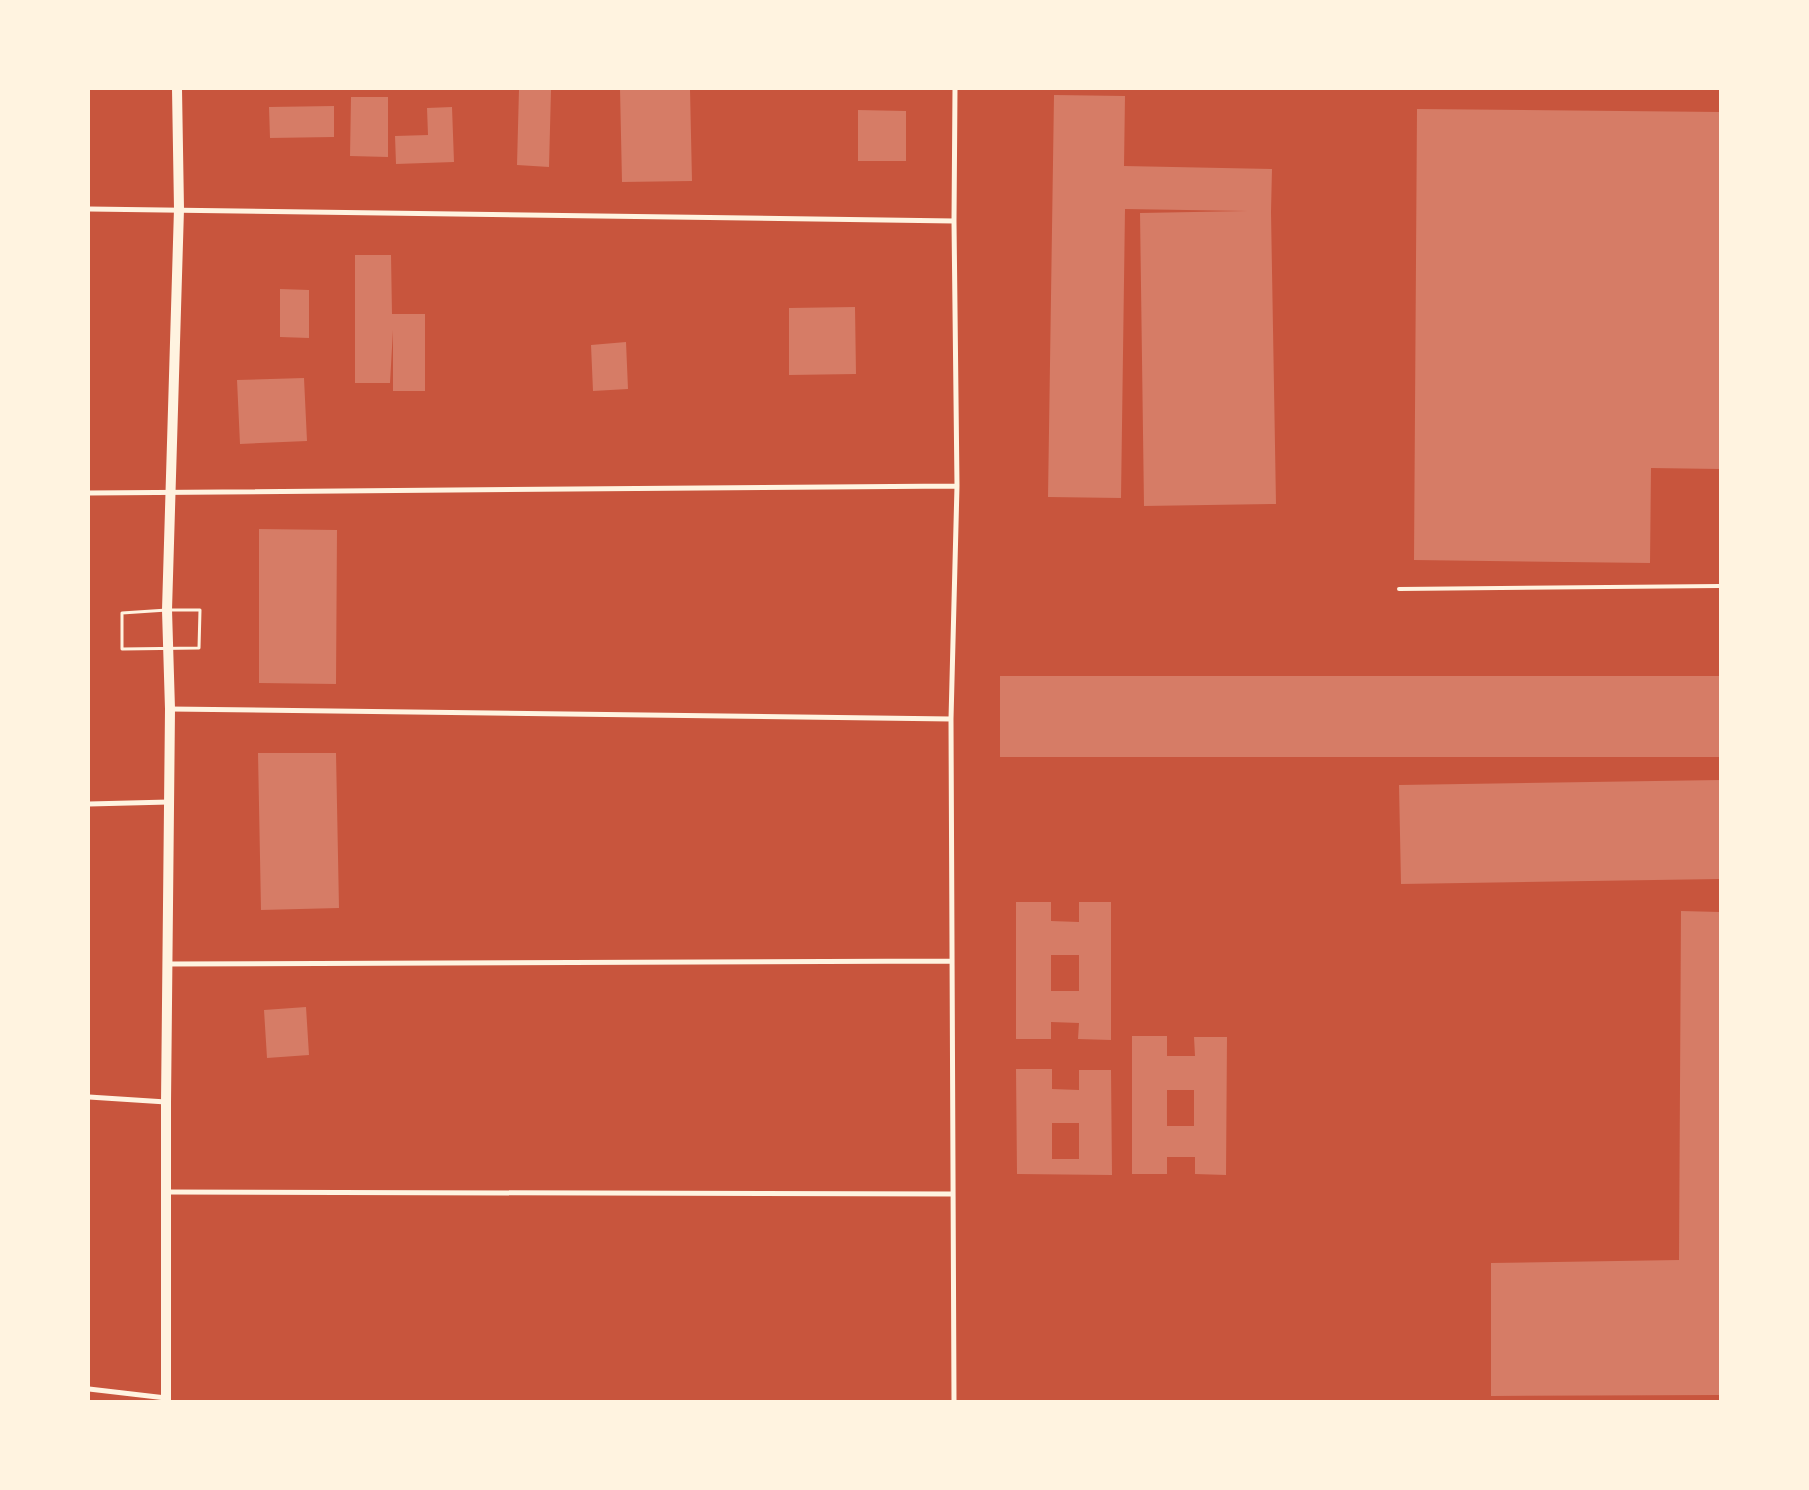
<svg xmlns="http://www.w3.org/2000/svg" width="1809" height="1490" font-family="'Noto Sans',sans-serif">
  <style>
    .building { fill: #d67c66; fill-rule: evenodd }
    .lines { fill: none; stroke-linecap: round; stroke-linejoin: round }
    .path { stroke: #fff3e0; stroke-width: 3 }
    .service { stroke: #fff3e0; stroke-width: 4 }
    .minor { stroke: #fff3e0; stroke-width: 5 }
    .secondary { stroke: #fff3e0; stroke-width: 10 }
  </style>
  <rect width="100%" height="100%" fill="#c8553d"/>
  <path class="building" d="M519,89L551,90L549,167L517,165Z
    M620,89H690L692,181L622,182Z
    M1054,95L1125,96L1124,166L1272,169L1271,212L1276,504L1144,506L1140,213L1247,211L1125,209L1121,498L1048,497Z
    M351,97H388V157L350,156Z
    M334,106V137L270,138L269,107Z
    M452,107L454,162L396,164L395,136L428,135L427,108Z
    M1417,109L1720,112V469L1651,468L1650,563L1414,560Z
    M858,110L906,111V161H858Z
    M355,255H391L392,314H425V391H393V330L390,383H355Z
    M280,289L309,290V338L280,337Z
    M855,307L856,374L789,375V308Z
    M626,342L628,389L593,391L591,345Z
    M304,378L307,441L240,444L237,380Z
    M259,529L337,530L336,684L259,683Z
    M1000,676H1720V757H1000Z
    M258,753H336L339,908L261,910Z
    M1720,780V879L1401,884L1399,785Z
    M1016,902H1051V921L1079,922V902H1111V1040L1078,1039L1079,1023L1051,1022V1039H1016ZM1051,955H1079V991H1051Z
    M1681,911L1720,912V1395L1491,1396V1263L1679,1260Z
    M306,1007L309,1055L267,1058L264,1010Z
    M1132,1036H1167V1056H1195L1194,1037H1227L1226,1175L1195,1174V1157H1167V1174H1132ZM1167,1090H1194V1126H1167Z
    M1016,1069H1052V1089L1079,1090V1070H1111L1112,1175L1017,1174ZM1052,1123H1079V1159H1052Z"/>
  <g class="lines">
    <path class="path" d="M167,610H200L199,648L122,649V613Z"/>
    <path class="service" d="M1399,589L1720,586"/>
    <path class="minor" d="M89,209L954,221
      M89,493L957,486
      M170,709L951,719
      M89,804L169,802
      M168,964L951,961
      M89,1097L166,1102
      M166,1192L952,1194
      M89,1389L166,1398
      M954,1401L951,719L957,486L954,221L955,89"/>
    <path class="secondary" d="M166,1401V1102L170,709L167,610L179,209L177,89"/>
  </g>
  <rect width="1809" height="1490" fill="none" stroke="#fff3e0" stroke-width="180"/>
</svg>
